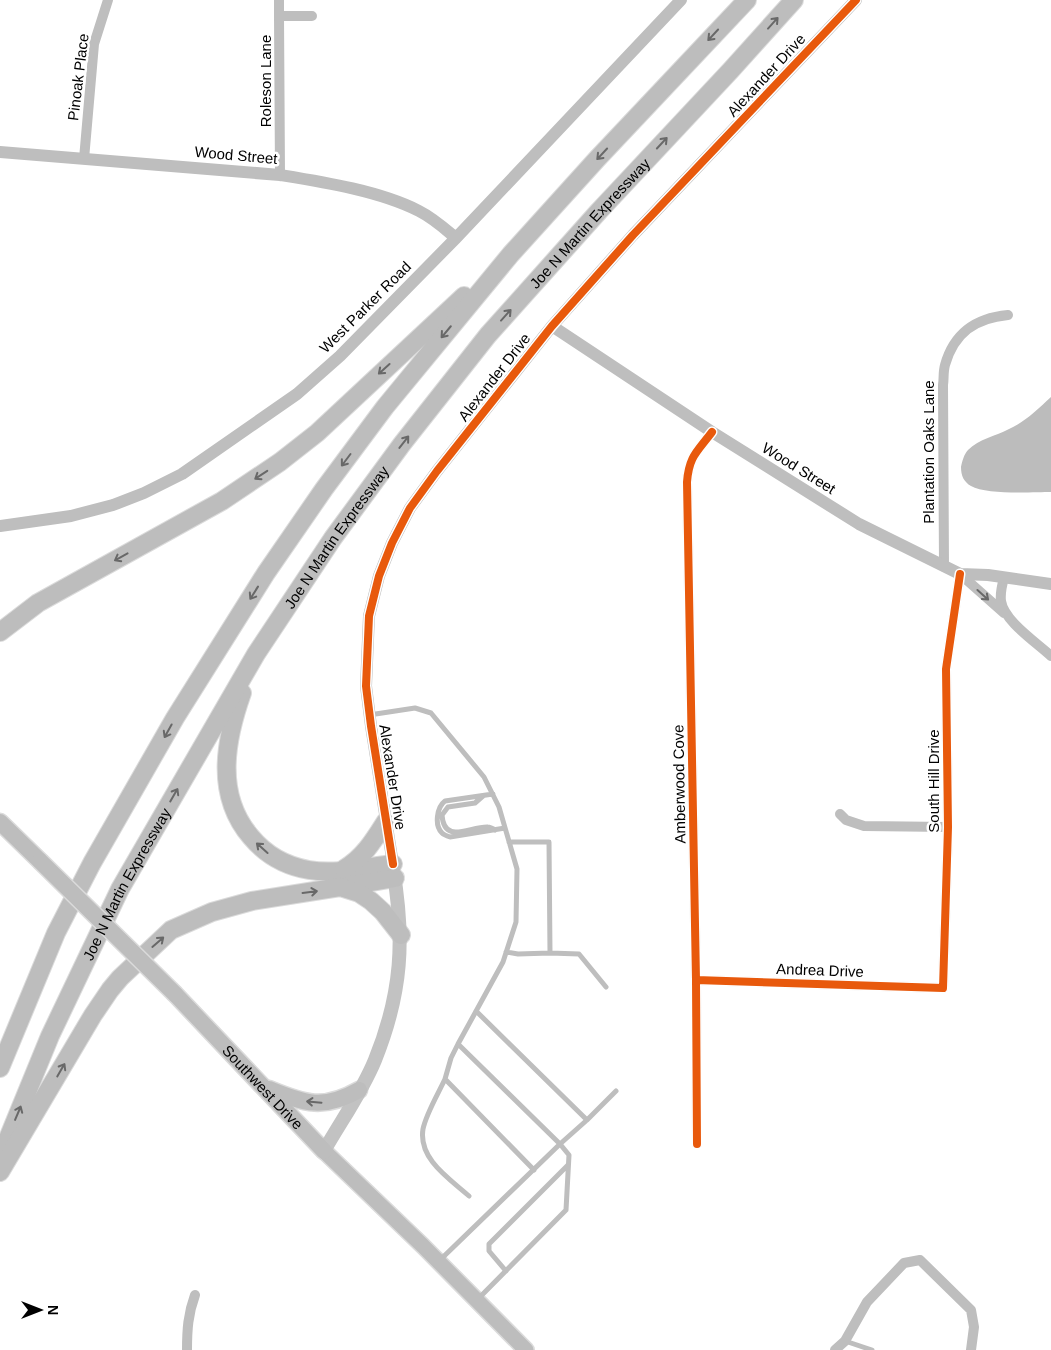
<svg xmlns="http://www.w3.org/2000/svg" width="1051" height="1350" font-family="Helvetica,sans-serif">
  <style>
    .water { fill: #bcbcbc }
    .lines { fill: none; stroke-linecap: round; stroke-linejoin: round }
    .primary-casing { stroke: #dbdbdb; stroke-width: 18 }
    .trunk-casing { stroke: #dbdbdb; stroke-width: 19 }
    .motorway-casing { stroke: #dbdbdb; stroke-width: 20 }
    .service { stroke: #bebebe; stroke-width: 5 }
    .minor { stroke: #bebebe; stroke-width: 10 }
    .tertiary { stroke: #bebebe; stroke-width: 12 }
    .secondary { stroke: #c2c2c2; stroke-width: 14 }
    .primary { stroke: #bdbdbd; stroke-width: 15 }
    .trunk { stroke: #bdbdbd; stroke-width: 16 }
    .motorway { stroke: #bdbdbd; stroke-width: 18 }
    .trunk-bridge-casing { stroke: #dbdbdb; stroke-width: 19; stroke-linecap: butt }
    .trunk-bridge { stroke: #bdbdbd; stroke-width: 16 }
    .cycleway-casing { stroke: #fff; stroke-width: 11 }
    .cycleway { stroke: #e8590c; stroke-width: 8 }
    .oneway { stroke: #686868 }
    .labels { text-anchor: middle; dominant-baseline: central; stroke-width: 5; stroke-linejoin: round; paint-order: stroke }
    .street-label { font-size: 15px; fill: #000; stroke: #fff }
  </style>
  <rect width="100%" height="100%" fill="#fff"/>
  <path class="water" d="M1051,397V492C1033,492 986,495 971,486C964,482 961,476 961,467C962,462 964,454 968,450C979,439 996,436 1009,429C1025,422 1038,409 1051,397Z"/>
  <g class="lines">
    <defs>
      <path id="primary" d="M324,1151L423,1246L526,1350"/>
      <g id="trunk">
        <path d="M0,822L40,861"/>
        <path id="s1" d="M175,994L324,1151"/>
        <path d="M269,1089C305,1104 324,1110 359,1090"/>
      </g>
      <g id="motorway">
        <path d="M0,632L38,603L222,501L280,462L317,433L464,296"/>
        <path d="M242,693C225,741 215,795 251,837C266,855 286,866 309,870C336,875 366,867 393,864"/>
        <path d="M344,869C364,857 374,840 386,821"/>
        <path d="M343,887L395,878"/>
        <path d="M0,1068L56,933L92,863L175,718L266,573L324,489L385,407L511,254L597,159L747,0"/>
        <path id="s2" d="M0,1158L50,1036L120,889L256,654L333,538L402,444L488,335L599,211L731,70L794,0"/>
        <path d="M0,1172L93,1015L110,990L120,978L171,930L212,912L252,901L340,887L359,893L371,901L383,912L401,935"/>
      </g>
    </defs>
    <use href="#primary" class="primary-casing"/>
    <use href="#trunk" class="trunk-casing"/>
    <use href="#motorway" class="motorway-casing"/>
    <path class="service" d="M369,715L415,708L431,713L484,777L499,807L517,869L516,922L503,962L458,1044L560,1144L439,1261
      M493,794L445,801C437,807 434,825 442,833C444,835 447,836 450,837L505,828
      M483,796L475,803L448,807L442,815C444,845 470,826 488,827C489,827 494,829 495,830
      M506,952L518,954L550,953L549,842H509
      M550,953L579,954L606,987
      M476,1011L587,1120L560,1144L569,1155L566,1210L477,1300
      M458,1044L451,1058L445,1079L534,1170
      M445,1079C438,1094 426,1114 423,1129C418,1159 450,1179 469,1196
      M587,1120L616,1091
      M506,1271L489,1251V1244L568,1165
      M845,1341L872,1350"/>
    <path class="minor" d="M279,16V0
      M84,159L94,44L108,0
      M280,175L279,16H312
      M944,567L943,385C944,379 943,372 945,365C954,333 975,318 1008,315
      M960,574L1004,613
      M1004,578C1002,585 1000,593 1001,601C1004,621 1036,642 1051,656
      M840,814L846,820L864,826L948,827
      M696,980L943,988L948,827L946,669L960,574
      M697,1144L696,980L687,482C689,456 697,452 712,432
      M187,1350C187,1330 188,1314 195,1295
      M835,1350L845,1341L867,1302L904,1263L920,1260L971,1310L974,1327L971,1350"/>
    <path class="tertiary" d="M0,152L280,175C323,182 380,191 419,211C433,218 444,228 456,238
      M552,326L712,432L859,524L960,574L988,575L1051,584
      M0,526L71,516L113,505L144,493L182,474L297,394L340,356L456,238L681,0
      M393,864L371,726L366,686L369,616L379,576L392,543L410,508L437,471L552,326L633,235L856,0"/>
    <path class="secondary" d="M324,1151C341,1121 362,1092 375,1060C402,993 405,939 393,869"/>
    <use href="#primary" class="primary"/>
    <use href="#trunk" class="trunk"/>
    <use href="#motorway" class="motorway"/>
    <defs>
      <path id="trunk-bridge" d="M40,861L175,994"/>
    </defs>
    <use href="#trunk-bridge" class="trunk-bridge-casing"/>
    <use href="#trunk-bridge" class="trunk-bridge"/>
    <defs>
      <path id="cycleway" d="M393,864L371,726L366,686L369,616L379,576L392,543L410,508L437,471L552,326L633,235L856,0
        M696,980L943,988L948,827L946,669L960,574
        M697,1144L696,980L687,482C689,456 697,452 712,432"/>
    </defs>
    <use href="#cycleway" class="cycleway-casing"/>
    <use href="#cycleway" class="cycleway"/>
  </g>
  <defs><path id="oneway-shaft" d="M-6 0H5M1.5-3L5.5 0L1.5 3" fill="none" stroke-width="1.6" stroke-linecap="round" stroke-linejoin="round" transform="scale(1.25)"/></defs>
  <g class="oneway">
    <use href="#oneway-shaft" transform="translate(773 23) rotate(-48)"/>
    <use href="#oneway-shaft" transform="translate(713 35) rotate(133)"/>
    <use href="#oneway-shaft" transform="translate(662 143) rotate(-47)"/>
    <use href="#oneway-shaft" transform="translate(602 154) rotate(133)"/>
    <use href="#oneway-shaft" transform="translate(506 315) rotate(-48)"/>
    <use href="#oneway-shaft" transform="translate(446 332) rotate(130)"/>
    <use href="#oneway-shaft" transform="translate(384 369) rotate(138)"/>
    <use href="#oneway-shaft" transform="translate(404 442) rotate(-52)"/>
    <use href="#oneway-shaft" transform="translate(346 460) rotate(127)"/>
    <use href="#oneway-shaft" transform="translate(261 475) rotate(147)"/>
    <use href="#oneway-shaft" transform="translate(121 557) rotate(151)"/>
    <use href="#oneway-shaft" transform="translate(254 593) rotate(122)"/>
    <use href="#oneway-shaft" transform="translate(983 595) rotate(42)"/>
    <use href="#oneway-shaft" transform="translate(168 731) rotate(119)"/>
    <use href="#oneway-shaft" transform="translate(174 795) rotate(-60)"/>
    <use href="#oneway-shaft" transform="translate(262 848) rotate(-138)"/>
    <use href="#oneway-shaft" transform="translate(310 892) rotate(-7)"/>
    <use href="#oneway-shaft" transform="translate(158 942) rotate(-41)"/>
    <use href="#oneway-shaft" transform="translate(61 1070) rotate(-60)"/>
    <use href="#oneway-shaft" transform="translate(314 1102) rotate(-175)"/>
    <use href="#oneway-shaft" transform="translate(18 1113) rotate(-67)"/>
  </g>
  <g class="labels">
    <g class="street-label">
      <text transform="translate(766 75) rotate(-47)">Alexander Drive</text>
      <text transform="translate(78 77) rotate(-83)">Pinoak Place</text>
      <text transform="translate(265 81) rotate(-90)">Roleson Lane</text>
      <text transform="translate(236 155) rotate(5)">Wood Street</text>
      <text stroke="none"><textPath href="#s2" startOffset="1112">Joe N Martin Expressway</textPath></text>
      <text transform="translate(365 307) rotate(-45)">West Parker Road</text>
      <text transform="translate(494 377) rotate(-52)">Alexander Drive</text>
      <text transform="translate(928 452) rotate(-90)">Plantation Oaks Lane</text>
      <text transform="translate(799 468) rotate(32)">Wood Street</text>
      <text stroke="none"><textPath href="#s2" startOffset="708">Joe N Martin Expressway</textPath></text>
      <text transform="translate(393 777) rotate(81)">Alexander Drive</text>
      <text transform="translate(933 781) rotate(-90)">South Hill Drive</text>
      <text transform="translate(679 784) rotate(-91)">Amberwood Cove</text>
      <text stroke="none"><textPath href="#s2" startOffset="302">Joe N Martin Expressway</textPath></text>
      <text transform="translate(820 970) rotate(2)">Andrea Drive</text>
      <text stroke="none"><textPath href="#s1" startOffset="128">Southwest Drive</textPath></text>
    </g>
  </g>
  <g transform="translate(40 1310) rotate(90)" stroke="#ffffff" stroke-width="4" paint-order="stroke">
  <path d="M0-4L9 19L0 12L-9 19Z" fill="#000000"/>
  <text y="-8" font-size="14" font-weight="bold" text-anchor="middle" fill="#000000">N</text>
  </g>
</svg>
